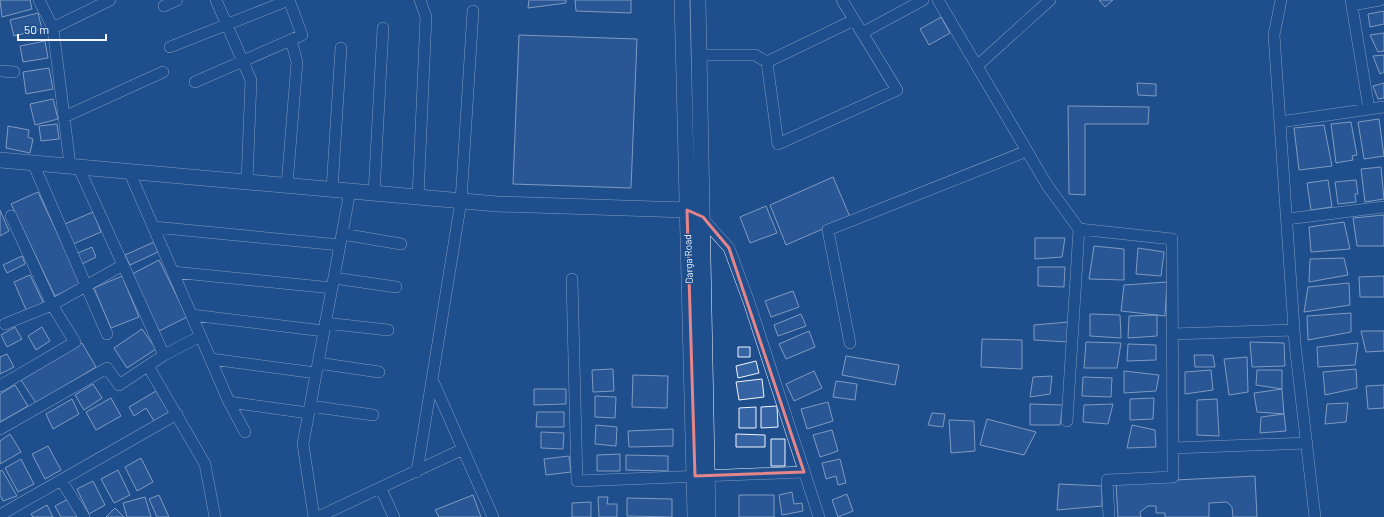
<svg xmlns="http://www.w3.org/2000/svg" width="1384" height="517" font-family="Barlow,sans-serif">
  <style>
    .building { fill: #3563a3; stroke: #f2f6ff }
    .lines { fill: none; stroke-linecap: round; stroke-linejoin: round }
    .street-casing { stroke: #f2f6ff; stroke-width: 12 }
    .secondary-casing { stroke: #f2f6ff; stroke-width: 16 }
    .street { stroke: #1f4e8c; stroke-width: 11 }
    .secondary { stroke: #1f4e8c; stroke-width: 15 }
    .marked { fill: none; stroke: #e38589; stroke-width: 3; stroke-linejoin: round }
    .labels { text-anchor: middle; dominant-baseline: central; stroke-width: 3; stroke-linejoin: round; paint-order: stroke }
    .street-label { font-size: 10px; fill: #f2f6ff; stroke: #1f4e8c }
  </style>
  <rect width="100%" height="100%" fill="#1f4e8c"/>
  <path class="building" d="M0,0H30L32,9L2,17Z
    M529,0H566V3L528,8Z
    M575,0H631V13L576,11Z
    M1099,0H1113L1105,7Z
    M1384,11V24L1370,27L1368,14Z
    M38,13L42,29L14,36L10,20Z
    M941,17L950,33L929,45L920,29Z
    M1384,33V51L1378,52L1370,35Z
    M519,35L637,39L631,188L513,184Z
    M45,41L48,58L23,62L20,46Z
    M1384,55V72L1380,74L1373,56Z
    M49,68L53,89L26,94L23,72Z
    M1137,83L1156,84V96L1138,95Z
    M1384,83V98L1378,99L1373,86Z
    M53,99L58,119L35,125L30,104Z
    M1068,106L1149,107L1148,124H1085V195L1069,194Z
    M1379,119L1384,156L1364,159L1358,122Z
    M1351,122L1357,155L1352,156L1353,160L1336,163L1331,124Z
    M57,124L59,139L41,141L39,126Z
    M1324,125L1332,166L1299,170L1294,128Z
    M8,126L29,130L28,137L33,139L30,153L6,148Z
    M1381,167L1384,199L1365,202L1361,169Z
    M833,177L850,217L786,245L770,205Z
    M1328,180L1332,207L1311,210L1307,183Z
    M1356,180L1358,194H1355L1356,202L1338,204L1335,182Z
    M38,192L81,284L55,296L11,204Z
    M766,206L777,233L750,243L740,217Z
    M0,210L9,231L0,236Z
    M93,212L101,232L73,244L65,224Z
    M1384,215V246H1357L1353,218Z
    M1344,222L1350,249L1311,252L1309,227Z
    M1035,238H1065L1062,257L1035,259Z
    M154,242L158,252L130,265L125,255Z
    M1094,246L1124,249V280L1089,279Z
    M92,247L96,257L82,264L78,253Z
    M1138,248L1164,252L1161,276L1136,274Z
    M22,256L25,264L7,273L3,265Z
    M1344,258L1348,275L1309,282L1310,259Z
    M159,260L187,317L159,331L132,274Z
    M1038,267H1065L1064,287L1038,286Z
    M30,275L44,304L27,312L14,282Z
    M122,276L139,317L111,328L94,288Z
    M1384,276V297H1360L1359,277Z
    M1167,282L1165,316L1121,311L1124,285Z
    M1349,283L1350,305L1304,312L1308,287Z
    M793,291L799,307L771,317L765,301Z
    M1351,313V332L1308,340L1307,316Z
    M801,314L806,326L778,336L774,325Z
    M1090,314L1120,315L1121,338L1090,336Z
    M1157,315V336L1128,338L1129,316Z
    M1068,322V342L1034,340V325Z
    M15,327L22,339L7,347L1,335Z
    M42,327L50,341L36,350L28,336Z
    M142,329L156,349L127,368L114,348Z
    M809,331L815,347L786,359L779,344Z
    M1361,331H1384V351L1366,352Z
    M982,339L1022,340V369L981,367Z
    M1086,342L1121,343L1117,368H1084Z
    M1250,342L1284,343L1285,366L1252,367Z
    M82,343L96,367L36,403L21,380Z
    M1358,343L1355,365L1318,367L1317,347Z
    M1128,344L1156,345V360L1127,361Z
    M738,347H750V357H738Z
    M7,354L14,367L0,374V357Z
    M1194,355H1213L1215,367H1195Z
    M846,356L899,365L895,385L842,375Z
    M1247,357L1248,392L1229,395L1224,359Z
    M756,361L759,373L738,378L736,366Z
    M613,369L614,391L593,392L592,370Z
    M1356,369L1357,388L1325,395L1323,372Z
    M1211,370L1213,390L1185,394V372Z
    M1257,370H1282V389L1256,385Z
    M814,371L822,388L794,401L786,384Z
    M1124,371L1159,375L1156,391L1124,393Z
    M633,375L668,376L667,408L632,407Z
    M1052,376L1050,394L1030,397L1033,377Z
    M1083,377L1112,378L1111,397L1082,396Z
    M762,379L764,397L739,400L736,382Z
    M836,381L857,384L855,400L833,397Z
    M93,384L102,398L84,410L75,395Z
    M15,385L28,406L0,422V394Z
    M1384,385V408L1368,409L1366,386Z
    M534,389H566V404L534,405Z
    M1282,389L1284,414L1257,412L1254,393Z
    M156,391L169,412L154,421L146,408L134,416L129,407Z
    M595,396L616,397L615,418L595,417Z
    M111,398L121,416L96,430L86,412Z
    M1154,398L1153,419L1130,420V399Z
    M72,399L79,414L53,429L46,414Z
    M1217,399L1219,436L1197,435V400Z
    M828,402L833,421L807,429L801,409Z
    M1348,403L1346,422L1325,424L1327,404Z
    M1030,404L1063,405L1060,425H1030Z
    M1113,404L1108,424L1083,422L1084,405Z
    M777,406L778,427L761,428V407Z
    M756,407V428H739V408Z
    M537,412H564V427H536Z
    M932,413L945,414L943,427L928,425Z
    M1284,414L1286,431L1260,433L1261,417Z
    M987,419L1036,432L1024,455L980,445Z
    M949,420L974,421L975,451L951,453Z
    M596,425L617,427L616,446L595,444Z
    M1132,425L1155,430L1156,447L1127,448Z
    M673,429V446L629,447L628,431Z
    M832,430L838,451L820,457L813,435Z
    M541,432L564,433L563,449L541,448Z
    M10,434L21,452L0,464V441Z
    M736,434L765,435V447H736Z
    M771,439H785V466H771Z
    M48,446L61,470L45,479L32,454Z
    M620,454V471H597V455Z
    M626,455L668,456V471L626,470Z
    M569,456L571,472L546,475L544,459Z
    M141,458L153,482L137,491L125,467Z
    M21,459L34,484L18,492L5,468Z
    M840,459L846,483L838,485L836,476L826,479L822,463Z
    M2,470L17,496L3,501L0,495V471Z
    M118,470L130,495L114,503L101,479Z
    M1255,476L1257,517H1233L1232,507L1227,502L1209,503V517H1165V513H1156V506H1148L1140,512L1141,517H1118L1116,483Z
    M93,481L105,505L89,514L77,489Z
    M1059,484L1102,486V506L1057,510Z
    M792,492L794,504L802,503L803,511L782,515L779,495Z
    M847,494L853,511L838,517L832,500Z
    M159,495L169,517H157L149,499Z
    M473,495L481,517H439L435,510Z
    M739,495H774V517H739Z
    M145,497L151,517H127L123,503Z
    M598,497H608L607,504H617V517H599Z
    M70,498L80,517H61L55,506Z
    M627,498L672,499V517L627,516Z
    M591,502V517H572V503Z
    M47,505L53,517H33L31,514Z
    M115,508L124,517H106Z"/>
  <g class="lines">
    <defs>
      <path id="street" d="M39,0L53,28L70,165
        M216,0L251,80L247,181
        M842,0L897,90L778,144L767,62L854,20
        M938,0L1047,185L1079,229L1067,421
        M1281,0L1274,35L1295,344L1315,517
        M1351,0L1369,109
        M1352,5L1380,0
        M164,6L177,0
        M53,28L110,0
        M862,33L923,0
        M170,47L289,0L302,35L195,82
        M699,55H755L767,62
        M977,66L1050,0
        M0,71L14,72
        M64,117L163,72
        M1280,122L1384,107
        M33,163L107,334
        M129,171L229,402L245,432
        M287,185L297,62L291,40
        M332,189L341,48
        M374,193L383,28
        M418,197L426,17L420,0
        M700,216L729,248L749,302L819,517
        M1287,219L1384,207
        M154,227L340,245
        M1079,229L1172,239L1173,477L1107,480L1109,517
        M342,234L401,244
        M173,272L332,288
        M334,278L396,287
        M572,279L577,481L804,472
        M192,315L324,331
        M325,323L388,330
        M5,324L52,305L123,265
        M1173,334L1294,330
        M850,343L828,230L1027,151
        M164,355L201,336
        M211,359L316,373
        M318,363L379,372
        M148,366L205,464L215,517
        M432,379L493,517
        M0,386L75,342L52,305L11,216
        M229,402L308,413
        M310,406L373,415
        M0,429L107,368L119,385L164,355L78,166
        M1173,448L1307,443
        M417,472L461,201L473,11
        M61,480L84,517
        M381,489L394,517
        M0,515L177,414
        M314,517L303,444L350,191
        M318,517L463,449"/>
      <path id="secondary" d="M682,0L695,517
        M698,0L708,517
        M0,160L497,204L687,210"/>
    </defs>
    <use href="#street" class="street-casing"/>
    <use href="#secondary" class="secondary-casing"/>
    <use href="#street" class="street"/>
    <use href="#secondary" class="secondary"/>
  </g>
  <path d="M0 0H1384V517H0ZM687,210L703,217L729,248L804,472L695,476Z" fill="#1f4e8c" fill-opacity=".55" fill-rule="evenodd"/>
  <path class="marked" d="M687,210L703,217L729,248L804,472L695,476Z"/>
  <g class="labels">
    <g class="street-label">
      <text transform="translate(688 259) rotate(-92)">Darga Road</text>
    </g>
  </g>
  <path d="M18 34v6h88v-6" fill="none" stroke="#f2f6ff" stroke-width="2"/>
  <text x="24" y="34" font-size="12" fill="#f2f6ff" stroke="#1f4e8c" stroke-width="3" paint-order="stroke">50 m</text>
</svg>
